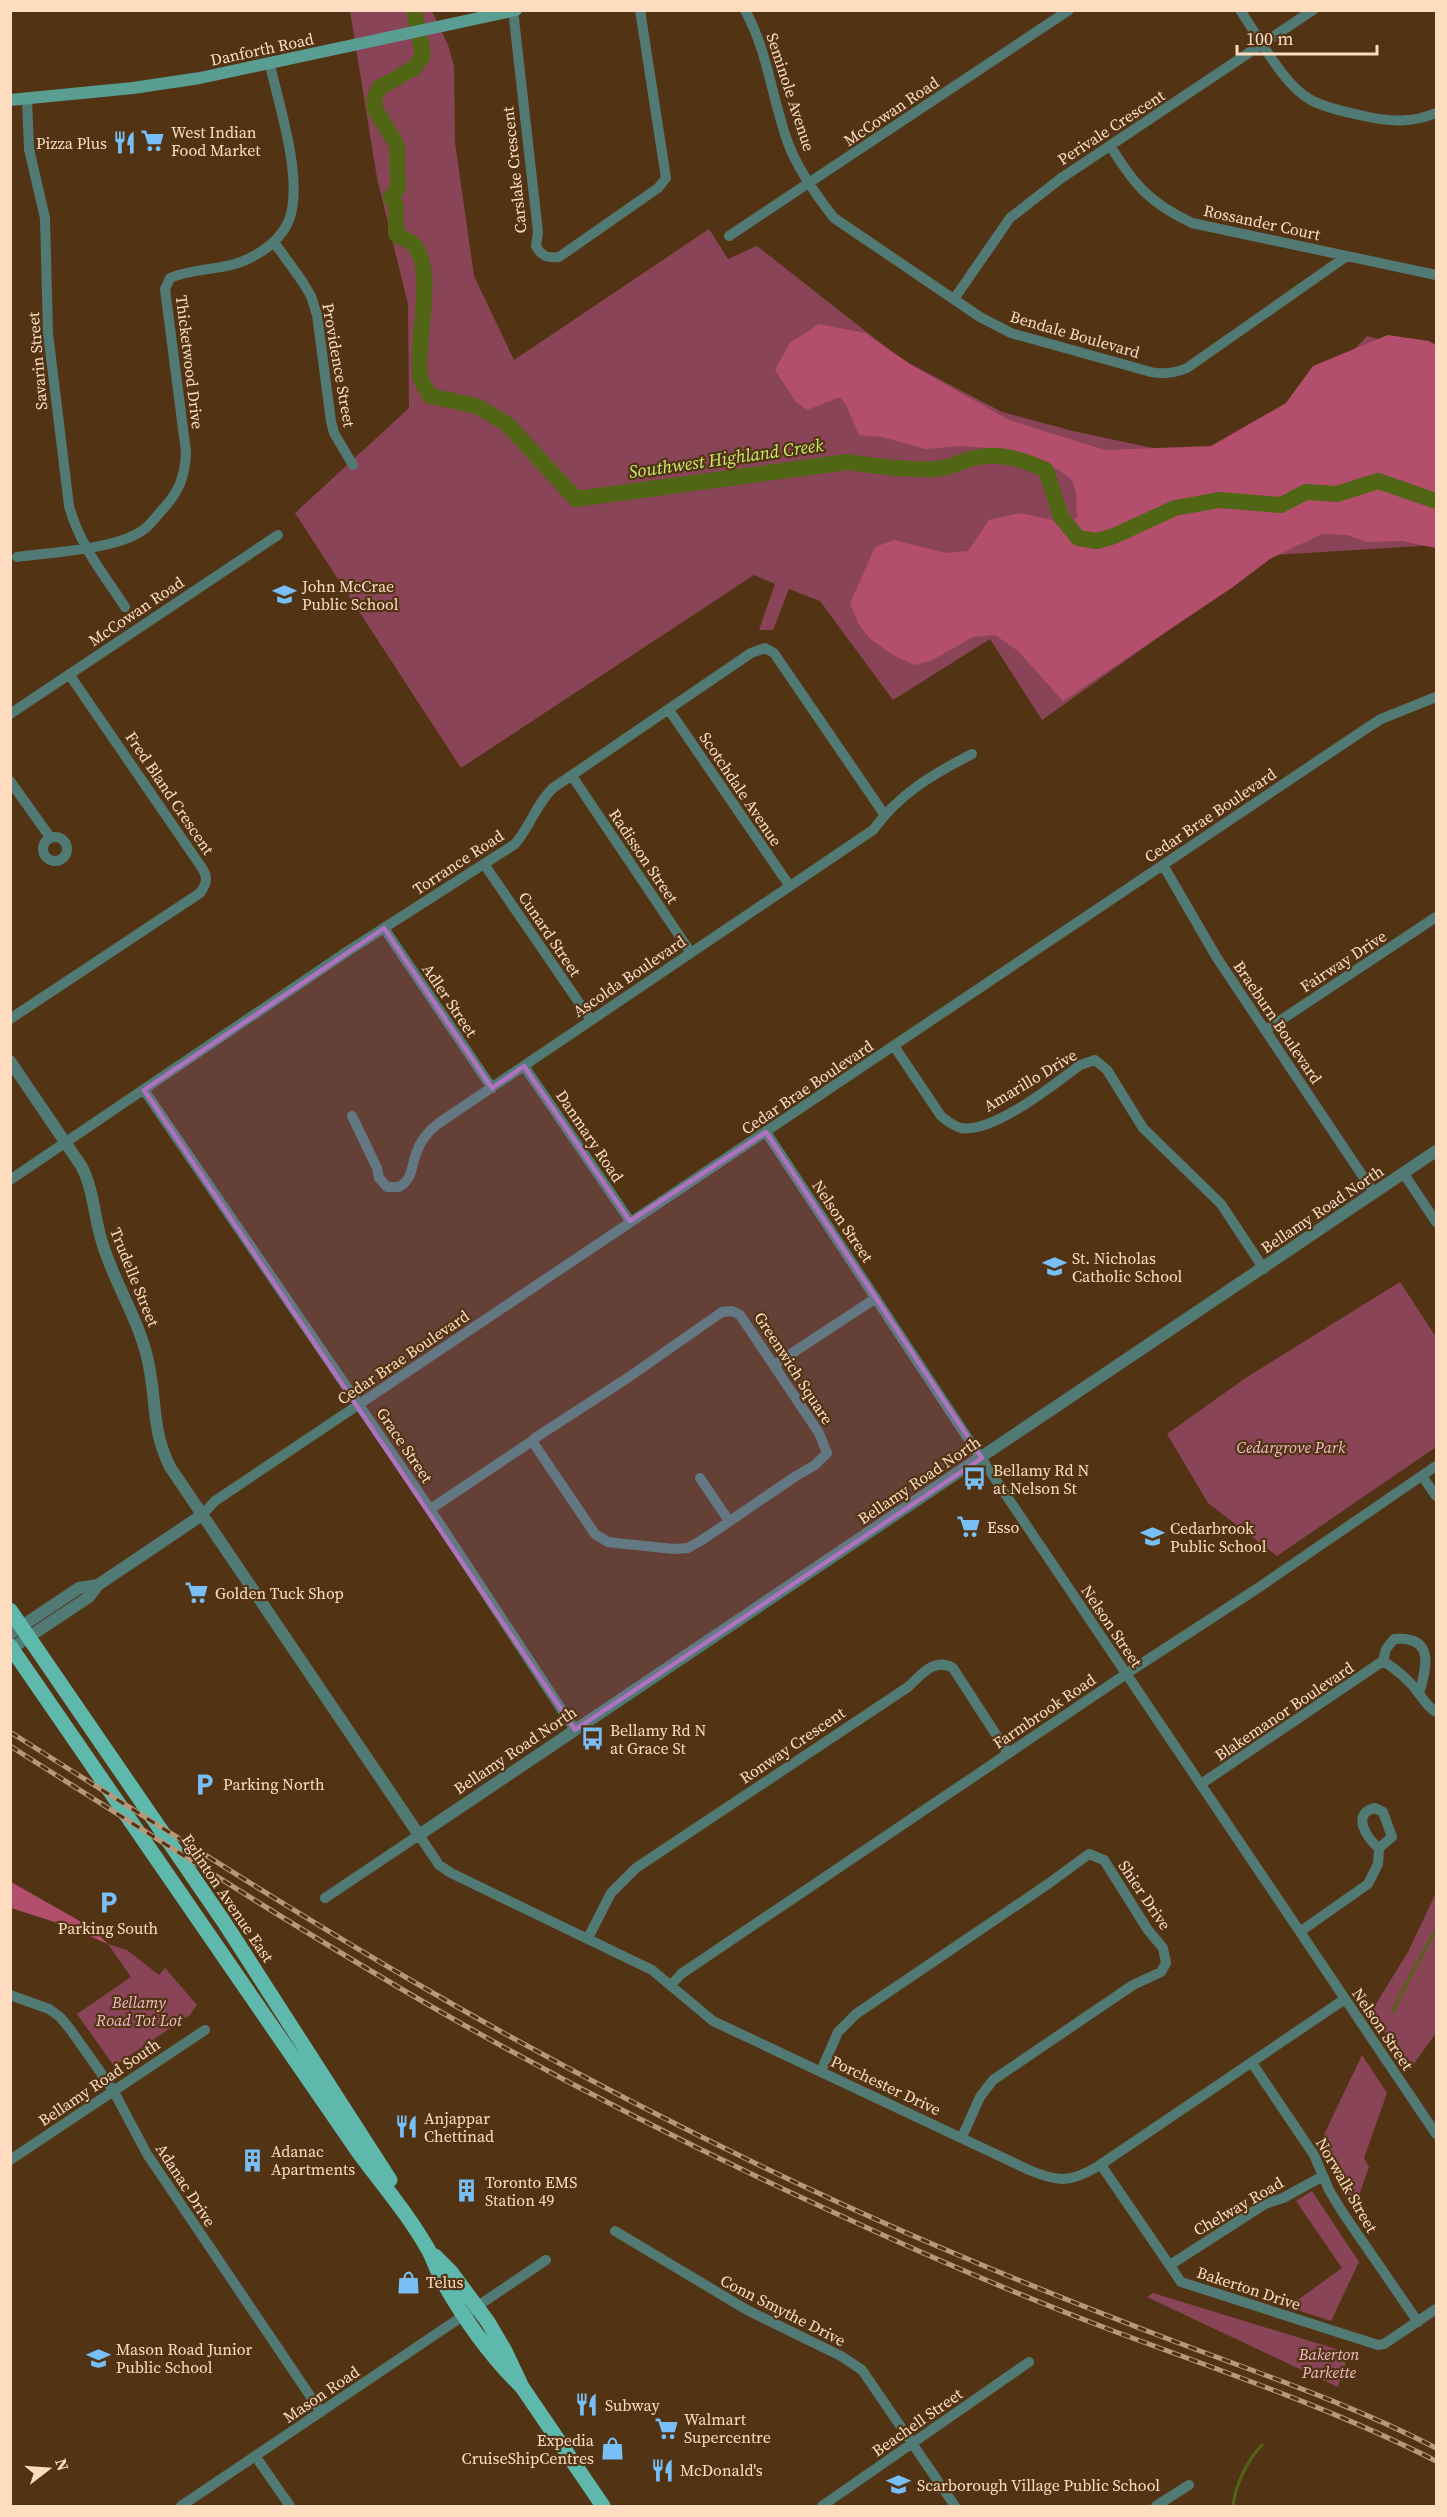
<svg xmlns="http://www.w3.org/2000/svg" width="1447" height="2517" font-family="'Source Serif 4',serif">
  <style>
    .green { fill: #8a4458 }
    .forest { fill: #b34e6d }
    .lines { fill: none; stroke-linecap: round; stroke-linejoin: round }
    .stream { stroke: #516614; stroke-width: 3 }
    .river { stroke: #516614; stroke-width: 16 }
    .minor { stroke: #517a74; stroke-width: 10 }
    .tertiary { stroke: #517a74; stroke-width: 12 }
    .secondary { stroke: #599d93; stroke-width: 12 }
    .primary { stroke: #5eb8ab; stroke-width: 15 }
    .rail-casing { stroke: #b8987b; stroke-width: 5 }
    .rail { stroke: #523415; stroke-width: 3; stroke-dasharray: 9; stroke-linecap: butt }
    .marked { fill: #af72bf; fill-opacity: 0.2; stroke: #af72bf; stroke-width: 4.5; stroke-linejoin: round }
    .labels { text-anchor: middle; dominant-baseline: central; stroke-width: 4.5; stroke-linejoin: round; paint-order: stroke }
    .street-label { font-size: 16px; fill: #fddcc0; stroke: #523415 }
    .poi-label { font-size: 16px; fill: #fddcc0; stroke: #523415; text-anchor: start }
    .park-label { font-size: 16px; font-style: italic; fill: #f3bbc8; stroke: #523415 }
    .water-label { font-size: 18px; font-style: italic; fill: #c7ee6a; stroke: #523415 }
  </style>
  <rect width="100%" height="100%" fill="#523415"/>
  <path class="green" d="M350,11H432L448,45L454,66L455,143L474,276L514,360L709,229L728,259L757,246L901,359L1002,412L1077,432L1201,458L1296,411L1367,336L1436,354V545L1274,555L1042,720L990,639L893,700L820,601L789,589L773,630H759L775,584L754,575L461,768L295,513L409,408L408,304L377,178Z
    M1400,1282L1436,1337V1447L1277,1556L1208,1503L1167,1434L1247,1377Z
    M1436,1893V2033L1410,2069L1371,2012L1408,1952Z
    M108,1944L127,1950L159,1975L165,1968L197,2005L190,2015L114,2066L77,2014L131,1977Z
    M1362,2055L1387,2093L1364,2158L1369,2167L1355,2207L1321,2141Z
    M1312,2191L1359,2262L1331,2321L1288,2307L1342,2268L1296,2201Z
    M1153,2293L1349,2353L1338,2387L1147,2297Z"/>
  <path class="forest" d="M819,324L865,333L913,366L1009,420L1105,450L1211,446L1286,403L1313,366L1388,335L1429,341L1436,345V548L1402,541L1367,542L1347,535L1322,534L1270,559L1233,587L1063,701L1018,651L995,635L973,637L931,661L914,665L893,655L869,638L858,623L850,603L875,547L894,540L947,553L968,551L989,520L1020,513L1067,523L1077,518L1076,492L1072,480L1059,470L1000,449L962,446L925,449L882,437L859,435L846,405L840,397L807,410L796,402L775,370L790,343Z
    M11,1882L92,1928L108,1944L67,1926L11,1908Z"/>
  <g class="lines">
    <path class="stream" d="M1393,2011L1414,1969L1436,1930
      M1233,2506C1235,2486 1247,2460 1262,2445"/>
    <path class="river" d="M414,10L423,55L414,68L379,88L374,99L375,109L397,145L398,188L391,197L396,206V234C402,239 411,240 415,246C436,275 415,340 420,376C421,383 427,390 430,396L477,406L507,424L576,499L847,462C878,466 913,472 944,468C953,466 962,461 970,459C998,451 1021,459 1046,470L1061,517L1078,538L1097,541L1114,536L1175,508L1219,500L1281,505L1306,492L1337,494L1378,481L1436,501"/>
    <path class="minor" d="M513,10L538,232L536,246C542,257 547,258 559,257L658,188L666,178L640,10
      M745,10C768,52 772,99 788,143C798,170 816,195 834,218L980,317L1011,333L1151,372C1164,375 1175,373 1187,368L1347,256
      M1240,10C1258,36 1284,86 1311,100C1328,109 1347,112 1364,116C1390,122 1412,123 1436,113
      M27,99L29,149L45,218L48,333L69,506C80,546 103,573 125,607
      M1111,147C1135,186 1150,203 1192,223L1436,275
      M729,236L1069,10
      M274,242L302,281L311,296L317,315L331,421L334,433L353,465
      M954,299L1010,218L1060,179L1313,10
      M17,557C51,552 121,550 147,527C152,522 157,516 162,510C179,492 185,477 186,452L165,289L170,278C195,267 225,271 250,258C266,250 282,237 289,220C304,181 279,105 270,65
      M669,710L789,885
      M10,714L278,535
      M572,776L691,953
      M10,781L50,837
      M43 849a12 12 0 1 1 24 0a12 12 0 1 1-24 0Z
      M484,864L591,1020
      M1163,865L1217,958L1374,1193
      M384,928L492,1088
      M10,1019L200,893C208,882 208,876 200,865L69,674
      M1266,1030L1436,917
      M894,1046L941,1116C947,1121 953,1126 961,1128C992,1134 1055,1084 1080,1065L1095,1060L1107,1070L1143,1128L1221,1204L1264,1269
      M524,1066L630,1221
      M144,1090L430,1509L575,1730
      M352,1116L377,1168L379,1178L387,1187H399C413,1179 411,1167 416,1154C420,1141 428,1131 439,1123L873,830C899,794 933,774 972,754
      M766,1132L971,1443L1436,2134
      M1404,1174L1436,1222
      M10,1180L348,951L515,844C530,827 536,804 553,788L751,653L765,648L774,653L884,814
      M774,1365L876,1298
      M1422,1476L1436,1496
      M700,1478L729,1521
      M430,1509L438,1504L532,1441L535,1438L629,1377L722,1312L732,1311L740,1315L819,1433L827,1453L815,1465L796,1476L702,1540L688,1548L674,1549L616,1543L608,1542L595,1534L532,1441
      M202,1515L215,1501L1364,730L1381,719L1436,697
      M1383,1661L1386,1649L1394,1639C1435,1636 1427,1666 1419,1694
      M1201,1784L1383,1661C1396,1669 1411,1682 1420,1695C1426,1703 1428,1707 1436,1712
      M1375,1808L1383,1812L1392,1837L1379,1848C1366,1838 1351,1813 1375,1808Z
      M325,1898L419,1835L439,1865L451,1873L652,1970L713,2021L1029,2170C1058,2182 1069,2183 1097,2167L1345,1999
      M1301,1931L1368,1884L1378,1864L1379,1848
      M588,1938L611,1893L636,1868L908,1687C921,1675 934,1657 953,1668L1008,1753
      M672,1984L681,1974L1135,1668L1258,1588L1436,1466
      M10,1995L49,2009L60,2017L70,2029L113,2090L147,2154L321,2412
      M1252,2063L1314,2155L1329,2190L1343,2213L1418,2322
      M821,2071L838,2032L856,2014L1048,1884L1089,1854L1104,1860L1148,1930L1163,1948L1166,1963L1161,1972L1133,1985L993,2080L980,2097L962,2137
      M10,2160L205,2030
      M1101,2165L1181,2282L1378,2345L1384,2344L1436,2309
      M615,2231L747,2310L841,2356L862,2370L955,2506
      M1170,2265L1265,2204L1283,2198L1323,2176
      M256,2457L290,2506
      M181,2506L546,2260
      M822,2506L1029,2362
      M1156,2506L1189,2485"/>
    <path class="tertiary" d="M10,1061L82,1167C94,1191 94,1217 102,1242C114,1283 139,1319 148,1361C157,1401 151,1428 170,1467L419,1835L1436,1151
      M10,1634L79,1588L98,1585
      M12,1648L89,1597L98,1585L202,1515"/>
    <path class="secondary" d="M10,100L133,88L200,78L516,10"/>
    <path class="primary" d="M10,1610L224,1922L390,2180
      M10,1646L357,2150C381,2183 409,2215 429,2251C434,2260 437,2271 442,2280C464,2319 490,2356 522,2387
      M435,2256L451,2272L488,2322L505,2351L522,2387L603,2506"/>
    <defs>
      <path id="rail" d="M10,1732C144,1816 277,1902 414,1982C553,2063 696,2137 842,2204C951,2254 1063,2299 1176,2342C1264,2375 1353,2405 1436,2448
        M10,1746C153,1836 295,1928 441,2012C569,2085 701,2152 835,2213C927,2256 1021,2296 1116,2332C1224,2372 1334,2409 1436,2461"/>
    </defs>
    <use href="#rail" class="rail-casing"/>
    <use href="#rail" class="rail"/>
  </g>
  <path class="marked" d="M384,928L492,1088L524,1066L630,1221L766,1132L982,1458L575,1730L144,1090Z"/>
  <defs>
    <symbol id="supermarket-bare" viewBox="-9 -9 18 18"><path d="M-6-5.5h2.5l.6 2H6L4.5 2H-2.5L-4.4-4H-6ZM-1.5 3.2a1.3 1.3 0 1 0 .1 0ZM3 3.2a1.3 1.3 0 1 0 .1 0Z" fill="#78bff7" stroke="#523415" stroke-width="2.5" paint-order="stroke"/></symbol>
    <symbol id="restaurant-bare" viewBox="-9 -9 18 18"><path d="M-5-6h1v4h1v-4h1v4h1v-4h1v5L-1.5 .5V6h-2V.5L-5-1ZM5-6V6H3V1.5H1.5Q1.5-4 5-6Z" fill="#78bff7" stroke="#523415" stroke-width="2.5" paint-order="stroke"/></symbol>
    <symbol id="school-bare" viewBox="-9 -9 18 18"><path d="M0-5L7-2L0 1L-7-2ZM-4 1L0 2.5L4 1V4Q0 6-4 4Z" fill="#78bff7" stroke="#523415" stroke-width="2.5" paint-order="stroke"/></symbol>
    <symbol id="bus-bare" viewBox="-9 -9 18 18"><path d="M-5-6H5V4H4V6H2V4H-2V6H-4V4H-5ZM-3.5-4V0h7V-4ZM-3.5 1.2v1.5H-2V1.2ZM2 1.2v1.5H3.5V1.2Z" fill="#78bff7" stroke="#523415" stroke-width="2.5" paint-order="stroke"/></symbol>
    <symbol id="parking-bare" viewBox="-9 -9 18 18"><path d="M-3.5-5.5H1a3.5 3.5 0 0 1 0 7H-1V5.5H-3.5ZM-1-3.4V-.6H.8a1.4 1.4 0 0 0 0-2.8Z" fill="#78bff7" stroke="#523415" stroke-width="2.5" paint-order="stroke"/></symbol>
    <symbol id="building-bare" viewBox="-9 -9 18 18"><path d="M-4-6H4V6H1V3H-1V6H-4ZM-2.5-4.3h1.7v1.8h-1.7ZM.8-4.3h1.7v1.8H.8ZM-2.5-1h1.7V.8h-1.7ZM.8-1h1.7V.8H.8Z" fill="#78bff7" stroke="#523415" stroke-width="2.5" paint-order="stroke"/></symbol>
    <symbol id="shop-bare" viewBox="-9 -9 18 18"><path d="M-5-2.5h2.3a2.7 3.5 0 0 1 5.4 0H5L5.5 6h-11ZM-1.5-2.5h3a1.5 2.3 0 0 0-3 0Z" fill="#78bff7" stroke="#523415" stroke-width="2.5" paint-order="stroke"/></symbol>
  </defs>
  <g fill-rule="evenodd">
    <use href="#supermarket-bare" x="136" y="124" width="33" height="33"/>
    <use href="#restaurant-bare" x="108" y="126" width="33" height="33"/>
    <use href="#school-bare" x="268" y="578" width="33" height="33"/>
    <use href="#school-bare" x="1038" y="1250" width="33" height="33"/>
    <use href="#bus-bare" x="958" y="1462" width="33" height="33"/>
    <use href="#supermarket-bare" x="952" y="1510" width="33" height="33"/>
    <use href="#school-bare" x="1136" y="1520" width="33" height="33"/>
    <use href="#supermarket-bare" x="180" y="1576" width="33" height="33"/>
    <use href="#bus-bare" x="576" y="1722" width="33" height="33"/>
    <use href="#parking-bare" x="188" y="1768" width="33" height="33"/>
    <use href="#parking-bare" x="92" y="1886" width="33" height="33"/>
    <use href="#restaurant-bare" x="390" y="2110" width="33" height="33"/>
    <use href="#building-bare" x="236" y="2144" width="33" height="33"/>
    <use href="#building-bare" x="450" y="2174" width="33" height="33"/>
    <use href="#shop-bare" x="392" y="2266" width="33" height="33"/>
    <use href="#school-bare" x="82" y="2342" width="33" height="33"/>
    <use href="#restaurant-bare" x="570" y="2388" width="33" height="33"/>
    <use href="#supermarket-bare" x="650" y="2412" width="33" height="33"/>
    <use href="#shop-bare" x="596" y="2432" width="33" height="33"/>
    <use href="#restaurant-bare" x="646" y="2454" width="33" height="33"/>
    <use href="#school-bare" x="882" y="2468" width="33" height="33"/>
  </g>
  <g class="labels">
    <g class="street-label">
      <text transform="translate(262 49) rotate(-12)">Danforth Road</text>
      <text transform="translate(791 92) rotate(72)">Seminole Avenue</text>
      <text transform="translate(891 111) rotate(-34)">McCowan Road</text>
      <text transform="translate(1111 127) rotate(-33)">Perivale Crescent</text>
      <text transform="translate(514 170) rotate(-96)">Carslake Crescent</text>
      <text transform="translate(1262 222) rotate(12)">Rossander Court</text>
      <text transform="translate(1075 334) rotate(16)">Bendale Boulevard</text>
      <text transform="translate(37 361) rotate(-95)">Savarin Street</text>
      <text transform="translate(190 362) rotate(83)">Thicketwood Drive</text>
      <text transform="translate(339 365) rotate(80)">Providence Street</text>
      <text transform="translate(136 611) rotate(-34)">McCowan Road</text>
      <text transform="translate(741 789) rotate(56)">Scotchdale Avenue</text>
      <text transform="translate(170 793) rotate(56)">Fred Bland Crescent</text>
      <text transform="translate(1210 815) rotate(-34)">Cedar Brae Boulevard</text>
      <text transform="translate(644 856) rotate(56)">Radisson Street</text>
      <text transform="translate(458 862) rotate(-33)">Torrance Road</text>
      <text transform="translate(550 934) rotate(56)">Cunard Street</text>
      <text transform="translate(1343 961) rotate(-33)">Fairway Drive</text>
      <text transform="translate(629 976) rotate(-34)">Ascolda Boulevard</text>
      <text transform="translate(450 1000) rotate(56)">Adler Street</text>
      <text transform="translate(1278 1022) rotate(56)">Braeburn Boulevard</text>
      <text transform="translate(1030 1080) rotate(-31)">Amarillo Drive</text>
      <text transform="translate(807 1087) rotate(-34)">Cedar Brae Boulevard</text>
      <text transform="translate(590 1136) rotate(56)">Danmary Road</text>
      <text transform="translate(1322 1209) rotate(-34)">Bellamy Road North</text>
      <text transform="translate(843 1221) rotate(56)">Nelson Street</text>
      <text transform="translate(135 1277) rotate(68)">Trudelle Street</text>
      <text transform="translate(403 1357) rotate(-34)">Cedar Brae Boulevard</text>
      <text transform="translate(794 1368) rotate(57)">Greenwich Square</text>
      <text transform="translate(405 1445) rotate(56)">Grace Street</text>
      <text transform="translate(919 1480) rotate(-34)">Bellamy Road North</text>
      <text transform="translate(1112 1626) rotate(56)">Nelson Street</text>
      <text transform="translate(1044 1711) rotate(-34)">Farmbrook Road</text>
      <text transform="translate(1284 1711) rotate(-34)">Blakemanor Boulevard</text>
      <text transform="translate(792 1745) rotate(-34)">Ronway Crescent</text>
      <text transform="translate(515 1750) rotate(-34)">Bellamy Road North</text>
      <text transform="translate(1145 1895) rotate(56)">Shier Drive</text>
      <text transform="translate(228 1898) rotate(56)">Eglinton Avenue East</text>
      <text transform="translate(1383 2029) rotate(56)">Nelson Street</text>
      <text transform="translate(99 2082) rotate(-34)">Bellamy Road South</text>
      <text transform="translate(886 2085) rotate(25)">Porchester Drive</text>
      <text transform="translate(186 2185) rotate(57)">Adanac Drive</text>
      <text transform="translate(1347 2185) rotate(60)">Norwalk Street</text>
      <text transform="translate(1238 2206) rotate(-30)">Chelway Road</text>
      <text transform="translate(1249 2288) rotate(18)">Bakerton Drive</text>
      <text transform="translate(783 2310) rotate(27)">Conn Smythe Drive</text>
      <text transform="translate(321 2394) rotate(-34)">Mason Road</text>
      <text transform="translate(917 2422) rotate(-35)">Beachell Street</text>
    </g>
    <g class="poi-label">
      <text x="171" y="132">West Indian<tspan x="171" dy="18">Food Market</tspan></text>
      <text x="107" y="143" text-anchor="end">Pizza Plus</text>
      <text x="302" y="586">John McCrae<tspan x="302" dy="18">Public School</tspan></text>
      <text x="1072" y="1258">St. Nicholas<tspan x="1072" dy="18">Catholic School</tspan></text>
      <text x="993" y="1470">Bellamy Rd N<tspan x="993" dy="18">at Nelson St</tspan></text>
      <text x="987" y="1527">Esso</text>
      <text x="1170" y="1528">Cedarbrook<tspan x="1170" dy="18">Public School</tspan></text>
      <text x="215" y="1593">Golden Tuck Shop</text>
      <text x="610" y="1730">Bellamy Rd N<tspan x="610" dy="18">at Grace St</tspan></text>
      <text x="223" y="1784">Parking North</text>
      <text x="108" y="1928" text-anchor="middle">Parking South</text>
      <text x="424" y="2118">Anjappar<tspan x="424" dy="18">Chettinad</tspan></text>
      <text x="271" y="2151">Adanac<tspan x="271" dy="18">Apartments</tspan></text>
      <text x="485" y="2182">Toronto EMS<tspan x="485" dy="18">Station 49</tspan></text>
      <text x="426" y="2282">Telus</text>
      <text x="116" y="2349">Mason Road Junior<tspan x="116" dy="18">Public School</tspan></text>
      <text x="605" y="2405">Subway</text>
      <text x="684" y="2419">Walmart<tspan x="684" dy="18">Supercentre</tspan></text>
      <text x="594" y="2440" text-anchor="end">Expedia<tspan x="594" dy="18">CruiseShipCentres</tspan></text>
      <text x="680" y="2470">McDonald's</text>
      <text x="917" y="2485">Scarborough Village Public School</text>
    </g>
    <g class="park-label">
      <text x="1291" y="1447">Cedargrove Park</text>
      <text x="139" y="2002">Bellamy<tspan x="139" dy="18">Road Tot Lot</tspan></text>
      <text x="1329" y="2354">Bakerton<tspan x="1329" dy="18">Parkette</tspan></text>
    </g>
    <g class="water-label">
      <text transform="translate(726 458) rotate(-8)">Southwest Highland Creek</text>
    </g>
  </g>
  <rect width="1447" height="2517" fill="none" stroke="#fddcc0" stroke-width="24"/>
  <g transform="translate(48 2469) rotate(73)" stroke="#523415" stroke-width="4.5" paint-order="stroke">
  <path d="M0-4.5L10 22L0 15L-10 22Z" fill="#fddcc0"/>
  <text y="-9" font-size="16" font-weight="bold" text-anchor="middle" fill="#fddcc0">N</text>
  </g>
  <path d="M1237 45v9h140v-9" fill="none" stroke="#fddcc0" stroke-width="3"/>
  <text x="1246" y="45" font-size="18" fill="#fddcc0" stroke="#523415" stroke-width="4.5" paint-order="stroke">100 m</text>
</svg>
